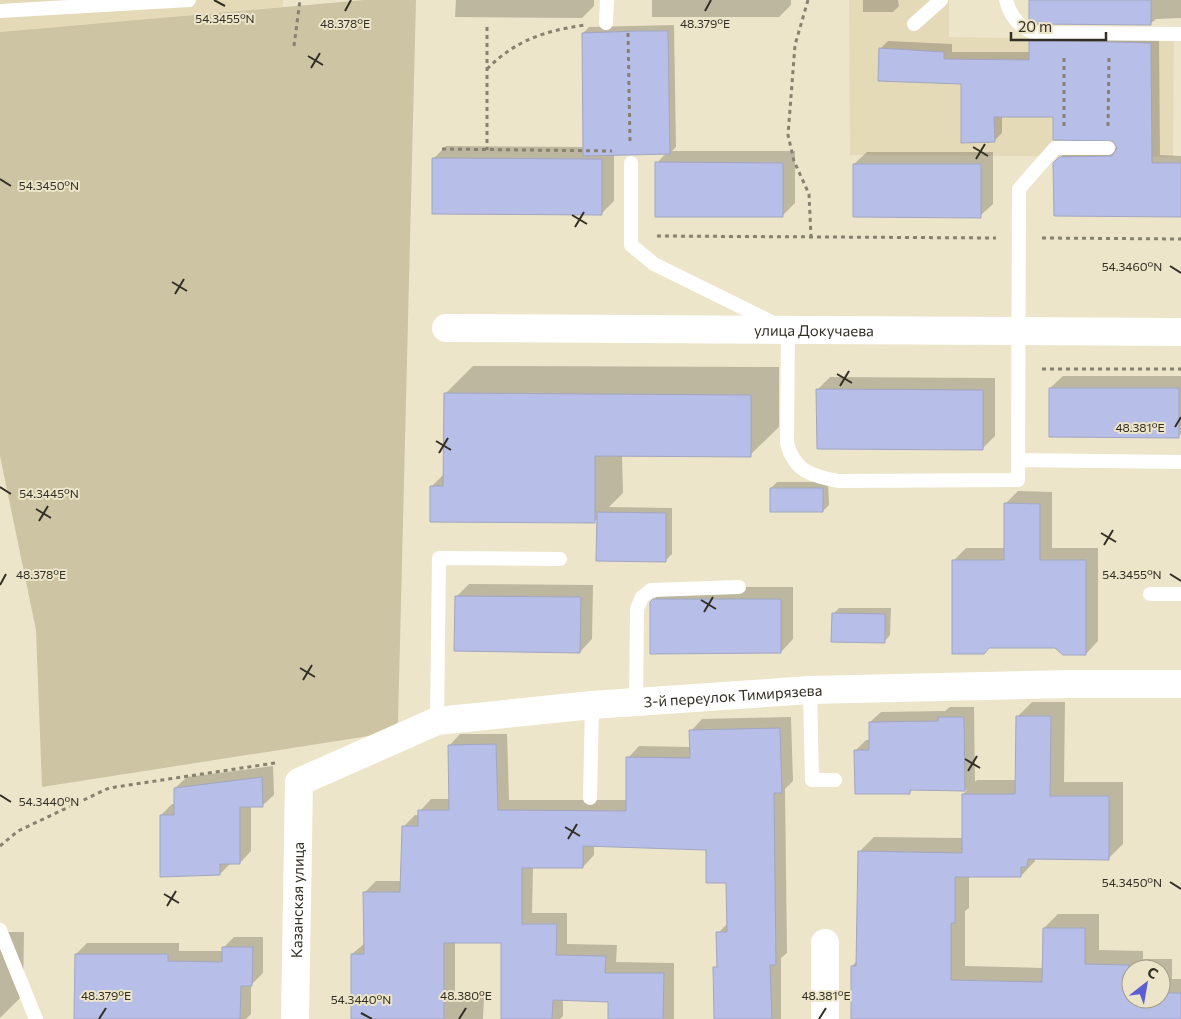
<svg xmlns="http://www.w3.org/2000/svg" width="1181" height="1019" font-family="Commissioner,sans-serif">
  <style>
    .built { fill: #e5dab8 }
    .green { fill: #cdc4a4 }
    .shadow { fill: #0003; fill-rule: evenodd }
    .building { fill: #b7bee7; stroke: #a2a6c0 }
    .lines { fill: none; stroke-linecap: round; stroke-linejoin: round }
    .path { stroke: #87826f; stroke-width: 3; stroke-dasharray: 4 4; stroke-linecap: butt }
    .service { stroke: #fff; stroke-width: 14 }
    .minor { stroke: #fff; stroke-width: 28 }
    .ticks { fill: none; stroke: #322f24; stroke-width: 2 }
    .labels { text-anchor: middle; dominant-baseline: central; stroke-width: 4; stroke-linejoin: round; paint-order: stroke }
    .street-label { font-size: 15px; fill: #322f24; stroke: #ede5c9 }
    .ticks-label { font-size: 12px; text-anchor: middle; fill: #322f24; stroke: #ede5c9; stroke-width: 4; stroke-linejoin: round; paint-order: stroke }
  </style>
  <rect width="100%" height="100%" fill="#ede5c9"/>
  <path class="built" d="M0,0H283V7L0,32Z
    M849,0H949V37L1174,41L1173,157L850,155Z"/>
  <path class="green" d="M364,0H416L398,722L388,733L42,787L36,630L0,456V32Z"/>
  <path class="shadow" d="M456,0H594V6L582,18L455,17Z
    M652,0H791V5L779,17H652Z
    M863,0H898L899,6L893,12H863Z
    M1030,0H1181V18L1156,19L1150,24Z
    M674,25L676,147L672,151H795V203L782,216L657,163L666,153L614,154V201L602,213L433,159L446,146L584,147L583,33L589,27Z
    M1038,32L1159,35L1160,155L1181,156V215L1060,158L1068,149L1118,148L1116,142L1055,116H1002V133L994,141L962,83L880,49L888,41L952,44V52H1030V41Z
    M867,152H993V204L980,216L854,164Z
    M473,366L779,367V427L750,455H622L623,493L609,507L672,508V554L666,560L598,518L594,522L431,487L445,473V394Z
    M1063,376H1181V434L1178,436L1050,388Z
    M830,377L995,378V436L982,449L818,389Z
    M777,482H828L829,505L823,511L771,488Z
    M1018,491L1052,492V548H1098V641L1086,654L953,561L966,548H1005V504Z
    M469,584L593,585L592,639L580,652L456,597Z
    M667,587H793V639L781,652L651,602Z
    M839,608H891L890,635L885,641L833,614Z
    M1032,702H1065L1064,782H1123V844L1108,859L1035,858V861L1021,876H969V908L965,911V966L1043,968L1044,928L1058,914H1099V950L1143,951V959H1172V979H1181V1019H852V966L857,961L859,852L874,837L963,838V794L967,790L913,789L909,793L856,750L866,740H871L870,722L881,712L945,711L950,707H974L975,782L977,780H1017V717ZM1131,969H1161V999H1131Z
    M791,717L793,781L785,789L787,953L781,958V1019H716L715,968L718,964V933L728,923L727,882L707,849L594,845V855L583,867L533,866L532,913H567V944L617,945L616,962L674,963V1019H609L610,1001L563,999V1016L560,1019H502V942H455V997H484L483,1019H352V954L365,943V892L376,881H401L403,827L415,815H420V811L431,799H450L449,746L460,734H507L509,800H627L628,758L639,746L691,747V731L702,719Z
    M273,766L274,795L262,806H251V851L240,863H231L220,874L161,815L172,804H176L175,788L187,777Z
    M0,932H24L23,995L0,1018Z
    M234,937H263V973L251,985V1014L246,1019H76V954L87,943H179V951H223V948Z"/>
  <path class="building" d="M1029,0H1151V25L1036,24L1029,20Z
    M637,31H668L670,154L583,156L582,33Z
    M1029,40L1151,43L1152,163H1181V217L1054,216L1053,163L1059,157L1112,156L1117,148L1113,141L1053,140V117H994L995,142L961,143V84L878,81L879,48L944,52V59L1029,60Z
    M432,158L602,159V215L432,214Z
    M655,162L783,163V217H655Z
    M853,164H981V218L853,217Z
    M1049,388H1179V438L1049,437Z
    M816,389L983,390V450L817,449Z
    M444,393L751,395V457L595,456V523L430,522V486H443Z
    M770,488H823V512H770Z
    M1004,503L1040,504V560H1086V655H1063L1055,648H989L984,654H952V560H1004Z
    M597,512L666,513V562L596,561Z
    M455,596L581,597L580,653L454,651Z
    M653,599H781V653L650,654V602Z
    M832,613L885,614V643L831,642Z
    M1016,716H1051L1050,796H1109V860L1028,859L1027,867H1021V877H955V923H951V980L1042,982L1043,928H1085V964L1129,965L1131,999H1161V993H1181V1019H851V966H856L858,851L962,853V794H1015Z
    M938,717H964L965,791L910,790V794H855L854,750H869V722L938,721Z
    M780,728L782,793H774L776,965H770L772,1019H714L713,967H717L716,932H727L726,883H706V850L583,846V868H522V924H557L556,955L606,956L605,973H664L663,1019H608V1002L553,1000L552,1019H501V943H444V1019H351V954H364L363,892H400L402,826H418V810H449L448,745L496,744L498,810L626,811V757L690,758L689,730Z
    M262,777L263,807H240V864H220V875L160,877V815H174V788Z
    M222,947H253L252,986H241L240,1019H74L75,954H168V961L222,962Z"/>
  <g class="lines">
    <path class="path" d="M808,0L795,45L788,135L794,161L809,194L811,237
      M487,27V150
      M628,33L630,142
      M294,46L300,0
      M487,69C516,40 544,31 585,25
      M1064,126V57
      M1108,126L1109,57
      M442,149L612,151
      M657,236L996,238
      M1042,238L1181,239
      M1042,369H1181
      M0,846L18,831L109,788L275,763"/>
    <path class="service" d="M1006,0C1010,16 1019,27 1034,33L1181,34
      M0,11L189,0
      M606,23L607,0
      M914,24L941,0
      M631,163V245L654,264L788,330L787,443C794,471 812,476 838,481L1018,480L1019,189L1055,148H1108
      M1019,460L1181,462
      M1150,594H1181
      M810,690L812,780H835
      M636,702L637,609L642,597L651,590L739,587
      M437,721L439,558L560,559
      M590,798L592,705
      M0,930L36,1019"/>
    <g class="minor">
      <path id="s1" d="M446,328L1181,332"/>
      <path id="s2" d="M295,1019L299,782L437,721L592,705L810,690L1070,684H1181"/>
      <path d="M825,1019V943"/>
    </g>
  </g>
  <path class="ticks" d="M214,0L225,6M345,11L351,0M705,11L711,0M308,56L323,65M311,68L320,53M973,147L988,156M976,159L985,144M0,179L11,186M572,215L587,224M575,227L584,212M1170,266L1181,273M172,282L187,291M175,294L184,279M837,374L852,383M840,386L849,371M1175,427L1181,417M436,441L451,450M439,453L448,438M0,487L11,494M36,509L51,518M39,521L48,506M1101,533L1116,542M1104,545L1113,530M1170,574L1181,581M0,585L6,574M701,600L716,609M704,612L713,597M300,668L315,677M303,680L312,665M965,759L980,768M968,771L977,756M0,795L11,802M565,827L580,836M568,839L577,824M1170,882L1181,889M164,894L179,903M167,906L176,891M361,1013L372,1019M99,1019L106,1008M459,1019L466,1008M819,1019L826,1008"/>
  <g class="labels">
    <g class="street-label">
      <text stroke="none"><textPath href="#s1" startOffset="368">улица Докучаева</textPath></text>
      <text stroke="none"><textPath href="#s2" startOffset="685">3-й переулок Тимирязева</textPath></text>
      <text stroke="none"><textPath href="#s2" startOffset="119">Казанская улица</textPath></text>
    </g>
  </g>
  <g class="ticks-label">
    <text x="225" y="23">54.3455°N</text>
    <text x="345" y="28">48.378°E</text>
    <text x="705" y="28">48.379°E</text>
    <text x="49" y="190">54.3450°N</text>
    <text x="1132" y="271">54.3460°N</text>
    <text x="1140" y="432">48.381°E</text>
    <text x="49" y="498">54.3445°N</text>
    <text x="41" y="579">48.378°E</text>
    <text x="1132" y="579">54.3455°N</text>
    <text x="49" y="806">54.3440°N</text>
    <text x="1132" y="887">54.3450°N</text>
    <text x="106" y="1000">48.379°E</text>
    <text x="466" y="1000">48.380°E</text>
    <text x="826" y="1000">48.381°E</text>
    <text x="361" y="1004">54.3440°N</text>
  </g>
  <g transform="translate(1146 984) rotate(31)"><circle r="24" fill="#ede5c9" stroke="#a29c87"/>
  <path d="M0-4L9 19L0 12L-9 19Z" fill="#5b5ed6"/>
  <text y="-8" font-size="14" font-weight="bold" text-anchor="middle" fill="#322f24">С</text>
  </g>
  <path d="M1011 32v8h95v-8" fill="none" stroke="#322f24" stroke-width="2.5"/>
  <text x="1018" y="32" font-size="15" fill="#322f24" stroke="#ede5c9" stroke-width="4" paint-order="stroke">20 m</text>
</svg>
